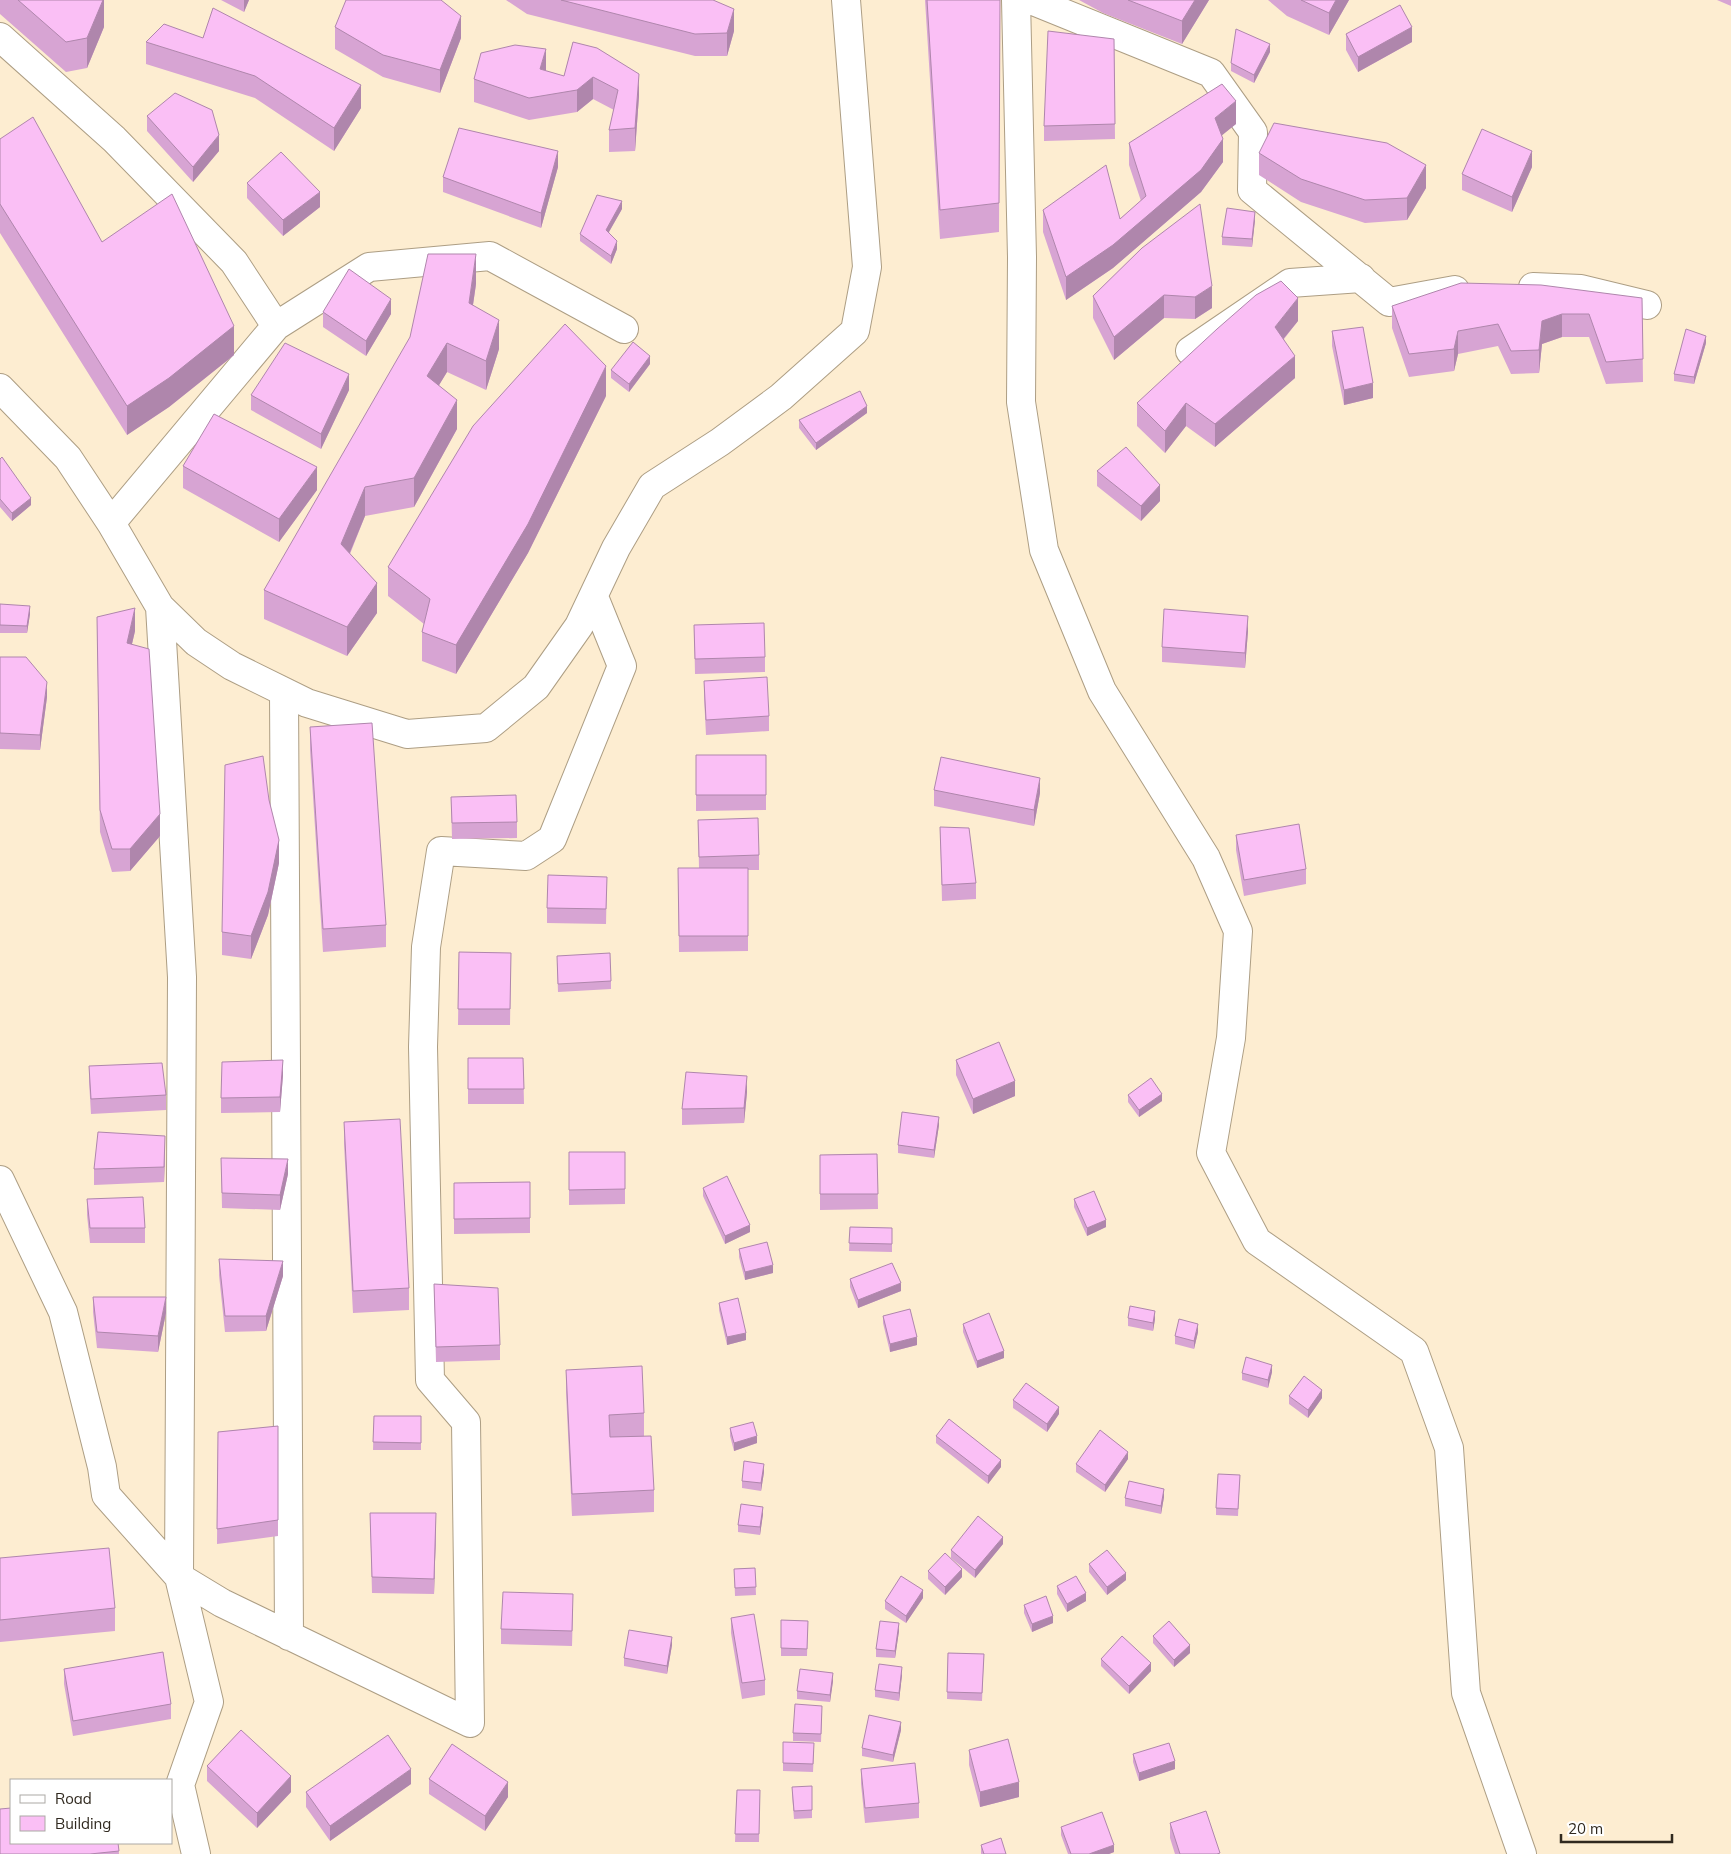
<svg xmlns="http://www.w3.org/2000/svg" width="1731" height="1854" font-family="Mulish,sans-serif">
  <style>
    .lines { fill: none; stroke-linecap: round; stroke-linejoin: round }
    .minor-casing { stroke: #ad9e84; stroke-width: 30 }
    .minor { stroke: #fff; stroke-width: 28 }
    .wall { fill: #d7a4d3 }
    .shaded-wall { fill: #af86ac }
    .building { fill: #fabff5; stroke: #af86ac }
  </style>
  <rect width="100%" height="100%" fill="#fdedd1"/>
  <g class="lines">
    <defs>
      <path id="minor" d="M1016,0L1022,257L1021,402L1044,550L1102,691L1206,858L1238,931L1231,1038L1211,1153L1257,1241L1414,1351L1449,1448L1466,1693L1522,1854
        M1031,0L1211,73L1253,132L1252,190L1389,302L1455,290
        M0,37L114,139L234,262L276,326
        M1533,287L1581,289L1647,305
        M1190,351L1290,283L1361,278
        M0,388L68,458L111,523L160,607L196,642L232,666L307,703L407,734L486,728L536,687L579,626L616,548L652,486L720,442L781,397L855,331L867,267L846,0
        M111,523L276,326L369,267L490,256L624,329
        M284,692L289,1636
        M0,1180L63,1312L102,1467L106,1495L179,1577L182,977L160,607
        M196,1854L180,1785L209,1702L179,1577L222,1603L470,1723L466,1422L430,1380L423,1047L426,947L441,851L526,856L552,839L622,666L594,597"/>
    </defs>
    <use href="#minor" class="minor-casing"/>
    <use href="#minor" class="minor"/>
  </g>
  <path class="wall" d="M0,0H104V27L87,68L66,72L0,14Z
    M221,0H249L244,12Z
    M506,0H713L734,31L727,56H695L527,14Z
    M925,0H1000L999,232L940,239Z
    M1079,0H1209L1182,44L1103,13Z
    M1268,0H1349L1329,35L1287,16Z
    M1717,0H1731V6Z
    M335,27L461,38L440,93L383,77L335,49Z
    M1346,34L1412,42L1358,72L1346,50Z
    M1114,39L1115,139L1044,141V126Z
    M146,42L361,108L334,151L255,98L146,64Z
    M573,42L639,96L635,151L609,152V130L614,110L593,99L577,112L529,120L474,102V79L546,71L564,76Z
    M1270,52L1254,83L1231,71V63Z
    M147,116L219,151L193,182L147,131Z
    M1236,124L1221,135L1223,162L1201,192L1113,268L1066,300L1043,232V210L1120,219L1141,201L1129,165V143Z
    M0,139L102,242L234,355L169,407L127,435L0,233Z
    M1259,153L1426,188L1407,220L1365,223L1301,202L1259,175Z
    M558,167L541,228L443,192V177Z
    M1532,167L1512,212L1462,190V174Z
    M247,183L320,207L283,236L247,198Z
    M622,209L609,232L617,249L611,264L580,241V234Z
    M1255,220L1252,247L1222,245V237Z
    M1142,248L1212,308L1195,319L1164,318L1114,360L1093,318V296Z
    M476,284L473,305L499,349L486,390L447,372L439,385L457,429L414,507L365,516L350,554L377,613L347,656L264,619V590Z
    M1642,298L1643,382L1606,384L1589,337H1562L1542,344L1539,373L1511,374L1498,346L1458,354L1454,371L1409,377L1392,328V306Z
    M323,312L391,314L366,356L323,327Z
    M1298,321L1284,339L1295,378L1215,447L1186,426L1165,453L1137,426V403Z
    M1332,331L1373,398L1344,405L1332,346Z
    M1706,343L1694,384L1674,381V374Z
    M650,364L629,392L611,378V370Z
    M349,390L321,449L251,410V395Z
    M606,396L528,553L456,674L422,661V632L424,624L388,596V567Z
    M867,413L816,450L799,428V420Z
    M0,459L31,505L12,521L0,507Z
    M183,466L317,490L279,542L183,488Z
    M1097,471L1160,501L1141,521L1097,486Z
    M0,604L30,614L27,633H0Z
    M97,617L135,631L132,644L160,836L130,871L112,872L100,832Z
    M694,625L765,657V672L695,674Z
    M1248,631L1245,668L1162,662V647Z
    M0,657L47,697L40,750L0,749Z
    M704,681L769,716V731L706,735L704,697Z
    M310,727L386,925V947L323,952L310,750Z
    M696,755H766V810L696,811Z
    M934,790L1040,793L1034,826L934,806Z
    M451,797L517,822V838L452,839Z
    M269,800L279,863L268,915L251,959L222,955V932Z
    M698,820L759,855V870H748V951L679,952L678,868H699Z
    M940,827L976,883V899L942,901Z
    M1236,835L1306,869V884L1244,896L1236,850Z
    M607,877L606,924L547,923V908Z
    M459,952L511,953L510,1025H458Z
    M557,963L611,981V989L558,992Z
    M468,1058H523L524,1104H468Z
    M956,1060L1015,1096L973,1114L956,1075Z
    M89,1066L166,1095V1110L91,1114L89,1081Z
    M283,1075L280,1112L221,1113V1098Z
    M747,1092L744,1123L682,1125V1109Z
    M1128,1095L1162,1101L1139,1117L1128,1102Z
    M344,1122L409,1288V1310L353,1313L344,1144Z
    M939,1125L934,1158L898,1153V1145Z
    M165,1151L164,1182L94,1185V1169Z
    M569,1152H625V1204L569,1205Z
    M877,1154L878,1209L820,1210V1155Z
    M221,1158L288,1174L280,1210L222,1208Z
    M530,1182V1233L454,1234V1183Z
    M703,1188L750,1232L725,1244L703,1196Z
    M87,1199L145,1228V1243H90L87,1215Z
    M1074,1199L1106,1227L1087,1236L1074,1207Z
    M850,1227L892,1228V1252L849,1251Z
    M739,1249L773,1273L745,1280L739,1257Z
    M219,1259L283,1276L266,1331L225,1332L219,1275Z
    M850,1279L901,1291L858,1308L850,1287Z
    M434,1284L500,1345V1360L436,1362Z
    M93,1297L166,1313L158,1352L97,1348L93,1312Z
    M719,1303L746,1340L727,1345L719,1310Z
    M883,1316L917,1345L890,1352L883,1323Z
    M1128,1318L1155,1319L1153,1331L1128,1326Z
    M963,1324L1004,1358L977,1368L963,1332Z
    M1198,1332L1194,1349L1175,1344V1336Z
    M566,1370L644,1413V1436L654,1490V1512L572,1516L566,1392Z
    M1272,1372L1268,1388L1242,1380V1373Z
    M1289,1396L1322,1398L1308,1418L1289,1404Z
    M1013,1400L1059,1414L1047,1432L1013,1408Z
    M374,1416H421V1450H373Z
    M278,1426V1536L217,1544L218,1432Z
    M730,1428L757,1443L734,1451L730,1436Z
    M936,1436L1001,1467L988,1484L936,1443Z
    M1128,1459L1105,1492L1076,1472V1464Z
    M764,1472L761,1491L742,1488V1481Z
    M1240,1475L1238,1516L1216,1515V1508Z
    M1164,1497L1161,1514L1125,1506V1498Z
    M370,1513L436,1529L434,1594L372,1593Z
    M763,1514L760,1535L738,1532V1525Z
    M1003,1544L975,1578L951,1558V1550Z
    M0,1558L115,1608V1631L0,1642Z
    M1089,1564L1126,1580L1107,1595L1089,1572Z
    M755,1568L756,1595L735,1596L734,1569Z
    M928,1571L962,1577L945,1595L928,1579Z
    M1057,1586L1086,1601L1067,1612L1057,1594Z
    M923,1598L906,1623L885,1609V1601Z
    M1024,1605L1053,1623L1032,1632L1024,1613Z
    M573,1609L572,1646L501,1644V1629Z
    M731,1618L765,1680V1695L742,1699L731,1633Z
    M781,1620L808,1621L807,1656H781Z
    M899,1631L895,1658L876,1657V1649Z
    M1153,1636L1190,1653L1174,1667L1153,1643Z
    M672,1645L667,1674L624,1666V1658Z
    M948,1653L984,1654L982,1701L947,1699Z
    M1101,1659L1151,1671L1129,1694L1101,1666Z
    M64,1669L171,1704V1719L73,1736L64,1684Z
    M902,1675L899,1701L875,1697V1690Z
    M833,1681L830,1702L797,1699V1691Z
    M822,1713L821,1742L793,1741V1733Z
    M901,1730L893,1762L862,1756V1748Z
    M783,1742L814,1751L813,1772L783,1771Z
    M969,1750L1019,1797L980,1807L969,1765Z
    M1133,1754L1175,1769L1139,1781L1133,1762Z
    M207,1766L291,1792L257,1828L207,1781Z
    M861,1769L919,1803V1818L865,1823L861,1784Z
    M429,1779L508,1797L485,1831L429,1794Z
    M411,1784L330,1841L306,1807V1792Z
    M812,1786V1818L794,1819L792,1794Z
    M737,1790H760L759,1842H735Z
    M1170,1823L1220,1854H1175L1170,1838Z
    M1061,1827L1114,1852L1109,1854H1068L1061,1835Z
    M118,1843L119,1854H0Z
    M981,1845L1006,1854H981Z"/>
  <path class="shaded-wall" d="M103,0H104V27L87,68V38Z
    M244,0H249L244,12Z
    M1195,0H1209L1182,44V21Z
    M1336,0H1349L1329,35V13Z
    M734,9V31L727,56V33Z
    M461,16V38L440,93V70Z
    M1412,27V42L1358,72V57Z
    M1270,44V52L1254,83V75Z
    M546,49V71L540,69Z
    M639,74V96L635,151V128Z
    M593,77V99L577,112V90Z
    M361,85V108L334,151V128Z
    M1236,101V124L1215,141V118Z
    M219,135V151L193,182V167Z
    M1223,139V162L1201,192L1113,268L1066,300V277Z
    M558,151V167L541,228V213Z
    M1532,151V167L1512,212V197Z
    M1426,165V188L1407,220V198Z
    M320,192V207L283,236V220Z
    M622,201V209L606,237V230Z
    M1255,212V220L1252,247V239Z
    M617,241V249L611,264V256Z
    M476,254V284L469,332V303Z
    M1212,286V308L1195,319V297Z
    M1164,295V318L1114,360V337Z
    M1298,298V321L1275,349V327Z
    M391,299V314L366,356V341Z
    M1562,314V337L1542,344L1539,373V350L1542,321Z
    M499,320V349L486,390V361Z
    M234,326V355L169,407L127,435V406Z
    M1458,331V354L1454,371V349Z
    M1706,336V343L1694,384V377Z
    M447,343V372L427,405V376Z
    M650,356V364L629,392V384Z
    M1295,356V378L1215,447V424Z
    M606,366V396L528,553L456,674V645Z
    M349,374V390L321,449V434Z
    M1373,383V398L1344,405V390Z
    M457,400V429L414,507V478Z
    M1186,403V426L1165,453V431Z
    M867,406V413L816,450V443Z
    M317,467V490L279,542V519Z
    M1160,485V501L1141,521V506Z
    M365,487V516L341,574V544Z
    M31,498V505L12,521V513Z
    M377,583V613L347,656V627Z
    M30,606V614L27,633V626Z
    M135,608V631L127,665V643Z
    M1248,616V631L1245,668V653Z
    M47,682V697L40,750V735Z
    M1040,778V793L1034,826V810Z
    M160,814V836L130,871V849Z
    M279,840V863L268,915L251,959V936Z
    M283,1060V1075L280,1112V1097Z
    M747,1076V1092L744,1123V1108Z
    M1015,1081V1096L973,1114V1099Z
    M1162,1094V1101L1139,1117V1110Z
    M939,1117V1125L934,1158V1150Z
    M165,1136V1151L164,1182V1167Z
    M288,1159V1174L280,1210V1195Z
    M1106,1220V1227L1087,1236V1228Z
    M750,1225V1232L725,1244V1236Z
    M283,1261V1276L266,1331V1316Z
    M773,1265V1273L745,1280V1272Z
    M901,1283V1291L858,1308V1300Z
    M166,1297V1313L158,1352V1336Z
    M1155,1311V1319L1153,1331V1323Z
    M1198,1324V1332L1194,1349V1341Z
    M746,1333V1340L727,1345V1337Z
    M917,1337V1345L890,1352V1344Z
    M1004,1351V1358L977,1368V1361Z
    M1272,1365V1372L1268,1388V1380Z
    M1322,1390V1398L1308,1418V1410Z
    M1059,1407V1414L1047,1432V1424Z
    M757,1436V1443L734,1451V1443Z
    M1128,1452V1459L1105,1492V1485Z
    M1001,1460V1467L988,1484V1476Z
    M764,1464V1472L761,1491V1483Z
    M1164,1489V1497L1161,1514V1506Z
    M763,1507V1514L760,1535V1527Z
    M436,1513V1529L434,1594V1579Z
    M1003,1537V1544L975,1578V1570Z
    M962,1569V1577L945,1595V1587Z
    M1126,1573V1580L1107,1595V1587Z
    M923,1590V1598L906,1623V1616Z
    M1086,1593V1601L1067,1612V1604Z
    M1053,1616V1623L1032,1632V1624Z
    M899,1623V1631L895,1658V1651Z
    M672,1637V1645L667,1674V1666Z
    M1190,1645V1653L1174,1667V1660Z
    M1151,1663V1671L1129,1694V1686Z
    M902,1667V1675L899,1701V1693Z
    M833,1673V1681L830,1702V1695Z
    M901,1722V1730L893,1762V1755Z
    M1175,1761V1769L1139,1781V1773Z
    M411,1769V1784L330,1841V1826Z
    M291,1776V1792L257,1828V1813Z
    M508,1782V1797L485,1831V1816Z
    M1019,1782V1797L980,1807V1792Z
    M1114,1845V1852L1109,1854H1089Z"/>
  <path class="building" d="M18,0H103L87,38L66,42Z
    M346,0H441L461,16L440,70L383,55L335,27Z
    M561,0H713L734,9L727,33L695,34Z
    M927,0H1000L999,203L940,210Z
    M1128,0H1195L1182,21Z
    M1301,0H1336L1329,13Z
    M1400,5L1412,27L1358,57L1346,34Z
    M213,8L361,85L334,128L255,76L146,42L164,24L203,38Z
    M1236,29L1270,44L1254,75L1231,63Z
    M1048,31L1114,39L1115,124L1044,126Z
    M573,42L597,48L639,74L635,128L609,130L618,90L593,77L577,90L529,98L474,79L481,53L515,45L546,49L540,69L564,76Z
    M1222,84L1236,101L1215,118L1223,139L1201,170L1113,245L1066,277L1043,210L1106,165L1120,219L1146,196L1129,143Z
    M175,93L212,110L219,135L193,167L147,116Z
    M33,117L102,242L172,194L234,326L169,378L127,406L0,204V139Z
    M1274,123L1387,143L1426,165L1407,198L1365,200L1301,179L1259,153Z
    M459,128L558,151L541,213L443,177Z
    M1482,129L1532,151L1512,197L1462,174Z
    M281,152L320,192L283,220L247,183Z
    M597,195L622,201L606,230L617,241L611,256L580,234Z
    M1200,204L1212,286L1195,297L1164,295L1114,337L1093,296L1142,248Z
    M1227,208L1255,212L1252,239L1222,237Z
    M428,254H476L469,303L499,320L486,361L447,343L427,376L457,400L414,478L365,487L341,544L377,583L347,627L264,590L410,337Z
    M349,269L391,299L366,341L323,312Z
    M1281,281L1298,298L1275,327L1295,356L1215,424L1186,403L1165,431L1137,403L1217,329L1256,295Z
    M1461,283L1541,285L1642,298L1643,359L1606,362L1589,314H1562L1542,321L1539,350L1511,351L1498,324L1458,331L1454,349L1409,354L1392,306Z
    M565,324L606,366L528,524L456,645L422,632L430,599L388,567L473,426Z
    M1363,327L1373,383L1344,390L1332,331Z
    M1686,329L1706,336L1694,377L1674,374Z
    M633,342L650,356L629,384L611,370Z
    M285,343L349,374L321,434L251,395Z
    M860,391L867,406L816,443L799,420Z
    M214,414L317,467L279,519L183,466Z
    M1126,447L1160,485L1141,506L1097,471Z
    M2,457L31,498L12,513L0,499V459Z
    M0,604L30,606L27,626L0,625Z
    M135,608L127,643L149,649L160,814L130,849H112L100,810L97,617Z
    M1164,609L1248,616L1245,653L1162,647Z
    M764,623L765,657L695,659L694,625Z
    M0,657H26L47,682L40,735L0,733Z
    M767,677L769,716L706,720L704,681Z
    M372,723L386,925L323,929L310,727Z
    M696,755H766V795H696Z
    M263,756L269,800L279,840L268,892L251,936L222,932L225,765Z
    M941,757L1040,778L1034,810L934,790Z
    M516,795L517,822L452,823L451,797Z
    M758,818L759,855L699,857L698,820Z
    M1299,824L1306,869L1244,880L1236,835Z
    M940,827L969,828L976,883L942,885Z
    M678,868H748V936H679Z
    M548,875L607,877L606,909L547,908Z
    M459,952L511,953L510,1009H458Z
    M610,953L611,981L558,984L557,956Z
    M999,1042L1015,1081L973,1099L956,1060Z
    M468,1058H523L524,1089H468Z
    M283,1060L280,1097L221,1098L222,1062Z
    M162,1063L166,1095L91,1099L89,1066Z
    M686,1072L747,1076L744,1108L682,1109Z
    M1151,1078L1162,1094L1139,1110L1128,1095Z
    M902,1112L939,1117L934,1150L898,1145Z
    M400,1119L409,1288L353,1291L344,1122Z
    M98,1132L165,1136L164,1167L94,1169Z
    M569,1152H625V1189L569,1190Z
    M877,1154L878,1194H820V1155Z
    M221,1158L288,1159L280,1195L222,1193Z
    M727,1176L750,1225L725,1236L703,1188Z
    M530,1182V1218L454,1219V1183Z
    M1094,1191L1106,1220L1087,1228L1074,1199Z
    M143,1197L145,1228H90L87,1199Z
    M850,1227L892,1228V1244L849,1243Z
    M767,1242L773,1265L745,1272L739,1249Z
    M219,1259L283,1261L266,1316H225Z
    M892,1263L901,1283L858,1300L850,1279Z
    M434,1284L498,1288L500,1345L436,1347Z
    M93,1297H166L158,1336L97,1332Z
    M738,1298L746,1333L727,1337L719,1303Z
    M1130,1306L1155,1311L1153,1323L1128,1318Z
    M910,1309L917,1337L890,1344L883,1316Z
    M989,1313L1004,1351L977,1361L963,1324Z
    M1179,1319L1198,1324L1194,1341L1175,1336Z
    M1246,1357L1272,1365L1268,1380L1242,1373Z
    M642,1366L644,1413L609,1415L610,1437L651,1436L654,1490L572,1494L566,1370Z
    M1304,1376L1322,1390L1308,1410L1289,1396Z
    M1026,1383L1059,1407L1047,1424L1013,1400Z
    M374,1416H421V1443L373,1442Z
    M949,1419L1001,1460L988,1476L936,1436Z
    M753,1422L757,1436L734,1443L730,1428Z
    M278,1426V1520L217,1529L218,1432Z
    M1100,1430L1128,1452L1105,1485L1076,1464Z
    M744,1461L764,1464L761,1483L742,1481Z
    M1218,1474L1240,1475L1238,1509L1216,1508Z
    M1129,1481L1164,1489L1161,1506L1125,1498Z
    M741,1504L763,1507L760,1527L738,1525Z
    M370,1513H436L434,1579L372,1577Z
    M978,1516L1003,1537L975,1570L951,1550Z
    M109,1548L115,1608L0,1620V1558Z
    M1107,1550L1126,1573L1107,1587L1089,1564Z
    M945,1553L962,1569L945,1587L928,1571Z
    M755,1568L756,1587L735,1588L734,1569Z
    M901,1576L923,1590L906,1616L885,1601Z
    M1076,1576L1086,1593L1067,1604L1057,1586Z
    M503,1592L573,1594L572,1631L501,1629Z
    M1046,1596L1053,1616L1032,1624L1024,1605Z
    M754,1614L765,1680L742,1683L731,1618Z
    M781,1620L808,1621L807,1649L781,1648Z
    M880,1621L899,1623L895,1651L876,1649Z
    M1169,1621L1190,1645L1174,1660L1153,1636Z
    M629,1630L672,1637L667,1666L624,1658Z
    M1122,1636L1151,1663L1129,1686L1101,1659Z
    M163,1652L171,1704L73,1721L64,1669Z
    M948,1653L984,1654L982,1693L947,1692Z
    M879,1664L902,1667L899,1693L875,1690Z
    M800,1669L833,1673L830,1695L797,1691Z
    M795,1704L822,1706L821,1734L793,1733Z
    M869,1715L901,1722L893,1755L862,1748Z
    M241,1730L291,1776L257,1813L207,1766Z
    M388,1735L411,1769L330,1826L306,1792Z
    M1008,1739L1019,1782L980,1792L969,1750Z
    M783,1742L814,1743L813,1764L783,1763Z
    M1169,1743L1175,1761L1139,1773L1133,1754Z
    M452,1744L508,1782L485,1816L429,1779Z
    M915,1763L919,1803L865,1808L861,1769Z
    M812,1786V1810L794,1811L792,1787Z
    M737,1790H760L759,1834H735Z
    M11,1808V1843H118L119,1851L90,1854H0V1809Z
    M1206,1811L1220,1853L1217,1854H1180L1170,1823Z
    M1102,1812L1114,1845L1089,1854H1071L1061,1827Z
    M1001,1838L1006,1854H984L981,1845Z"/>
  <rect x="10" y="1779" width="162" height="65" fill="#ffffff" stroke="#aca9a5"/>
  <rect x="20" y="1795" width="25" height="8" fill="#ffffff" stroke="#aca9a5"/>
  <text x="55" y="1804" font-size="15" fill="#30291f">Road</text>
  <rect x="20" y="1816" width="25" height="15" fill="#fabff5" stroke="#aca9a5"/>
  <text x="55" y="1829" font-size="15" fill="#30291f">Building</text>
  <path d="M1561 1834v8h111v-8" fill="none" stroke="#30291f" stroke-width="2.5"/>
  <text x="1568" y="1834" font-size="15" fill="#30291f" stroke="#ffffff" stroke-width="4" paint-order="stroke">20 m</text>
</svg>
